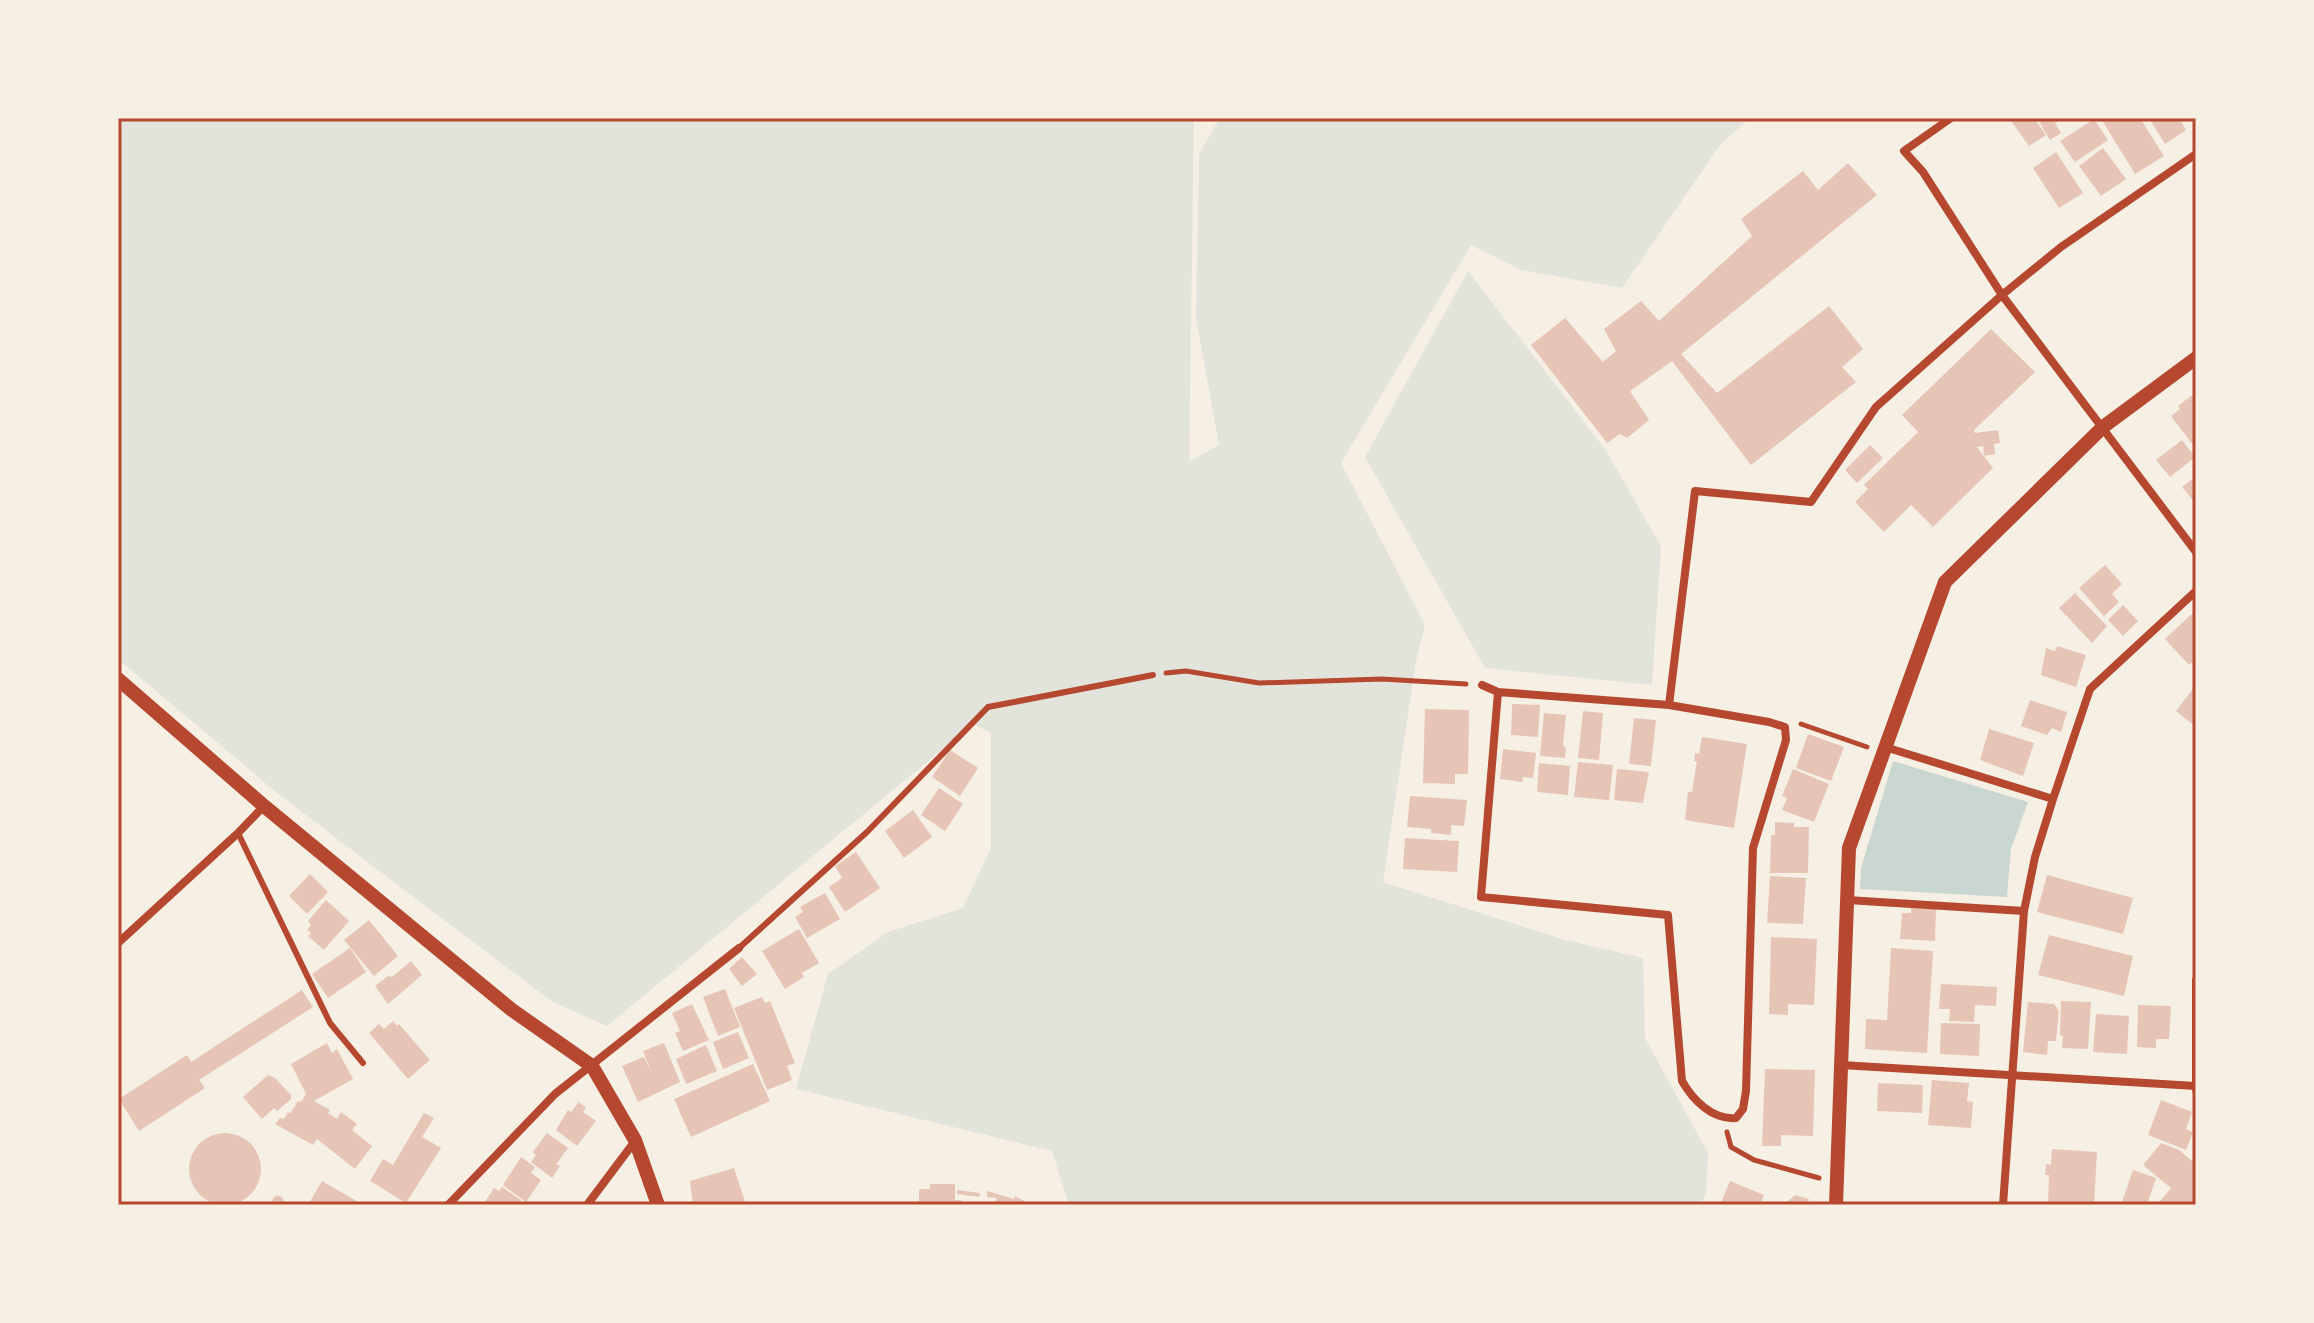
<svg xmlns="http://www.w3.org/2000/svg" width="2314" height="1323" font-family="'Zilla Slab',serif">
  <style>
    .green { fill: #e2e4dc }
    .water { fill: #c9d6d2 }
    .building { fill: #e6c5b7 }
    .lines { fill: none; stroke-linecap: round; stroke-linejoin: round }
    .path { stroke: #b5482f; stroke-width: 5 }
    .service { stroke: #b5482f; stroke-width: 6 }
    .minor { stroke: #b5482f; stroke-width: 8 }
    .tertiary { stroke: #b5482f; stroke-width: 14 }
    .neatline { fill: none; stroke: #b5482f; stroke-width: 3 }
  </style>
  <rect width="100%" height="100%" fill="#f6efe4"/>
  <path class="green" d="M118,118H1203L1194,119L1189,462L1219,445L1196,318L1199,154L1220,118H1750L1720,145L1622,288L1521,270L1471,245L1341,463L1425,625L1416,661L1383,882L1565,940L1643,958L1645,1038L1708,1153L1706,1194L1700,1205H1069L1052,1151L796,1089L828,974L888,932L963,908L991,848V733L973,724L607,1026L551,1001L282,797L118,659Z
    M1468,271L1605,449L1661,546L1652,685L1485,668L1365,457Z"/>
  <path class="water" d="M1893,761L2028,802L2011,849L2007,897L1860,889L1861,868Z"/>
  <path class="building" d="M2009,118H2034L2046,135L2029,146Z
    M2037,118H2064L2055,123L2061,133L2050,140Z
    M2109,118H2140L2164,156L2135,174L2103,122Z
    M2149,118H2179L2186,130L2165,144Z
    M2094,119L2108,140L2075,162L2060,141Z
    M2103,148L2126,179L2101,196L2079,166Z
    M2056,152L2083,193L2059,208L2033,168Z
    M1848,163L1877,195L1681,354L1717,393L1829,306L1863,349L1842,367L1856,382L1751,465L1672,361L1630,391L1649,420L1627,438L1620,434L1607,443L1531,345L1565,318L1603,362L1616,351L1604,329L1641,301L1659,321L1752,236L1741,219L1803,171L1818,190Z
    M1991,329L2035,372L1974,430L1975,433L1998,430L2000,443L1994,444L1995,454L1984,456L1983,446L1977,447L1993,468L1933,527L1911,505L1884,532L1855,502L1868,489L1864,485L1918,432L1902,415Z
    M2196,392V449L2171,416L2180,409L2178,406Z
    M2182,440L2195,457L2170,477L2156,460Z
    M1870,445L1883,458L1857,483L1845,470Z
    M2196,476V504L2182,487Z
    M2105,565L2122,584L2112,594L2119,602L2104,616L2079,588Z
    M2075,593L2107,626L2092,643L2059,608Z
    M2123,605L2138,621L2123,636L2108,620Z
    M2196,610V664L2194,661L2189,665L2165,639Z
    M2057,646L2086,655L2076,687L2041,675L2046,648L2055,651Z
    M2196,685V727L2176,711Z
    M2030,700L2067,712L2061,732L2052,728L2047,735L2021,726Z
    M1512,704L1540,705L1538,737L1511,735Z
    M1425,709L1469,710L1468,774H1455V784L1423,783Z
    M1583,711L1603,713L1599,760L1578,758Z
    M1544,713L1566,715L1563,746L1566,747L1565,758L1540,756Z
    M1634,718L1656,720L1651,766L1629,764Z
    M1989,729L2034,743L2023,776L1980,760Z
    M1808,734L1844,747L1831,781L1796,768Z
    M1702,737L1747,744L1734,828L1685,820L1688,792H1692L1697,761H1694L1695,753L1699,754Z
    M1503,749L1536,753L1533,778L1523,777L1522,782L1500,779Z
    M950,750L978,768L960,796L932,777Z
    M1578,762L1613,765L1609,800L1574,797Z
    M1539,763L1570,766L1568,795L1537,792Z
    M1617,769L1649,772L1643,803L1614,800Z
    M1793,769L1829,784L1814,822L1782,810L1787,798L1782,796Z
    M939,788L963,804L945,831L921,815Z
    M1410,796L1467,800L1464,826L1451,825V835L1431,833V829L1407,827Z
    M913,810L932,837L904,858L885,831Z
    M1775,822L1794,823V827H1809L1808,873H1770L1771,835H1775Z
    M1405,838L1459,841L1457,872L1403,869Z
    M856,852L880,888L845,912L829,887L842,878L835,866Z
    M310,874L328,892L307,914L289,896Z
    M2047,875L2133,898L2123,934L2037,912Z
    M1770,876L1806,878L1803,924L1767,923Z
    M825,893L840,919L807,938L795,917L803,912L800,907Z
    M326,900L349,921L324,950L308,936L311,933L307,930L311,925L308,921Z
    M1911,908L1936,909L1935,941L1900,939L1902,913H1911Z
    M369,920L398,956L374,976L344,940Z
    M799,929L819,963L802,973L804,977L785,989L762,951Z
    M2049,935L2133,956L2124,996L2038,975Z
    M1771,937L1817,939L1814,1005L1788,1004V1015L1769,1014Z
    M350,948L366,972L328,998L312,974Z
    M1891,948L1933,951L1927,1053L1865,1049L1866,1019L1887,1020Z
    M742,957L757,974L742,986L729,969Z
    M411,961L422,975L388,1004L375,986L388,976L392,977Z
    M1941,984L1997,987L1996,1006L1975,1005L1974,1022L1949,1021L1950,1009H1939Z
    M725,989L740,1027L718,1036L703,997Z
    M302,990L313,1007L199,1080L205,1088L139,1131L119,1099L187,1055L191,1062Z
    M762,997L765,1003L770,1001L795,1063L787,1066L792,1080L767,1090L734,1008Z
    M2061,1001L2091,1002L2088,1049L2062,1048L2063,1036L2060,1035Z
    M2028,1002L2054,1004L2059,1011L2056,1041H2048L2047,1055L2023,1052Z
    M692,1004L709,1040L683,1051L675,1033L680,1031L672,1013Z
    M2138,1005L2171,1006L2169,1039H2156V1048L2137,1047Z
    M2096,1014L2129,1016L2127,1054L2093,1052Z
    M393,1021L397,1026L399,1024L430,1060L408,1079L369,1033L379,1024L384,1029Z
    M1941,1023L1980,1024L1979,1056L1940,1054Z
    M738,1032L749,1058L723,1069L713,1042Z
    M327,1043L332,1053L337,1049L353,1079L314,1101L330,1110L328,1113L337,1119L341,1112L357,1124L352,1130L372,1146L355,1169L317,1139L313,1145L275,1124L280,1118L284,1119L288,1112L290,1114L298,1101L301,1102L306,1094L291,1064Z
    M664,1043L680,1082L638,1102L622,1066L644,1057L652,1073L643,1051Z
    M706,1045L717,1071L686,1084L676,1059Z
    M753,1064L770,1101L691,1137L674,1099Z
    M1765,1069L1815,1070L1813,1136L1781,1135V1146H1762Z
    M268,1075L275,1078L291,1095V1099L277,1111L274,1108L262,1119L243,1097Z
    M1932,1080L1969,1083L1967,1101L1973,1102L1971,1128L1928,1125Z
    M1878,1083L1923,1085L1922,1113L1877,1111Z
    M2161,1100L2192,1112L2186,1129L2193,1132L2186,1150L2148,1135Z
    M579,1102L586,1108L583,1112L596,1121L577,1146L556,1130L568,1110L571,1112Z
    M424,1113L434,1118L422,1137L441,1148L406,1203L370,1181L383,1159L393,1165Z
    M547,1133L568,1148L556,1164L560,1166L552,1178L531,1162L536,1155L533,1152Z
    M189 1169a36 36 0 1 1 72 0a36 36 0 1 1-72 0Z
    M2161,1143L2179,1150L2192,1161L2196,1156V1205H2157L2171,1188L2143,1165Z
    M2052,1149L2097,1152L2094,1205H2048L2049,1175H2045L2046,1164L2051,1165Z
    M521,1157L535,1167L531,1173L541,1180L526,1202L503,1185Z
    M734,1168L746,1205H693L690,1181Z
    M2133,1170L2156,1178L2147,1205H2121Z
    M322,1181L358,1202L356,1205H308Z
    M1730,1181L1764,1195L1760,1205H1720Z
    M930,1184H955V1200H961V1205H915L914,1202L919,1201V1189H930Z
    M502,1187L521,1200L518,1205H483L494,1188L499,1191Z
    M957,1190L980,1193L979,1197L957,1194Z
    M987,1191L1014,1199L1015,1196L1026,1202L1025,1205H1006L995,1202L997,1198L987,1197Z
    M1795,1195L1809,1199L1807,1205H1784Z
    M272.5 1201a5.5 5.5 0 1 1 11 0a5.5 5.5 0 1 1-11 0Z"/>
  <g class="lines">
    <path class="path" d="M1166,673L1186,671L1259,683L1382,679L1466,684
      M1801,724L1867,747
      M1727,1132L1731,1147L1754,1160L1819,1178"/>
    <path class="service" d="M238,833L330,1023L363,1063
      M739,948L867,832L988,707L1153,675"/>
    <path class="minor" d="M1951,118L1904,151L1923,172L2002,295L2196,552
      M1482,685L1498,692L1669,705L1769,722L1785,727L1786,740L1753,848L1746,1091L1743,1109L1736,1118C1712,1120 1693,1100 1682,1081L1668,915L1481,897L1498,692
      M1669,705L1695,491L1811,502L1876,407L2002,295L2061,247L2196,154
      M1885,747L2053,799
      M1847,900L2024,911
      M118,943L238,833L264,806
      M2196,980V1090
      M1841,1065L2196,1086
      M448,1205L555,1094L739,948
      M587,1205L635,1141
      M2003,1205L2024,911L2035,857L2053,799L2090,689L2196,591"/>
    <path class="tertiary" d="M118,679L264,806L512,1010L592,1066L635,1140L658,1205
      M1836,1205L1849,848L1945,582L2103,427L2196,358"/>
  </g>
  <rect width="2314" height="1323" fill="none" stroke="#f6efe4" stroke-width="240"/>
  <rect x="120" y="120" width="2074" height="1083" class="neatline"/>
</svg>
